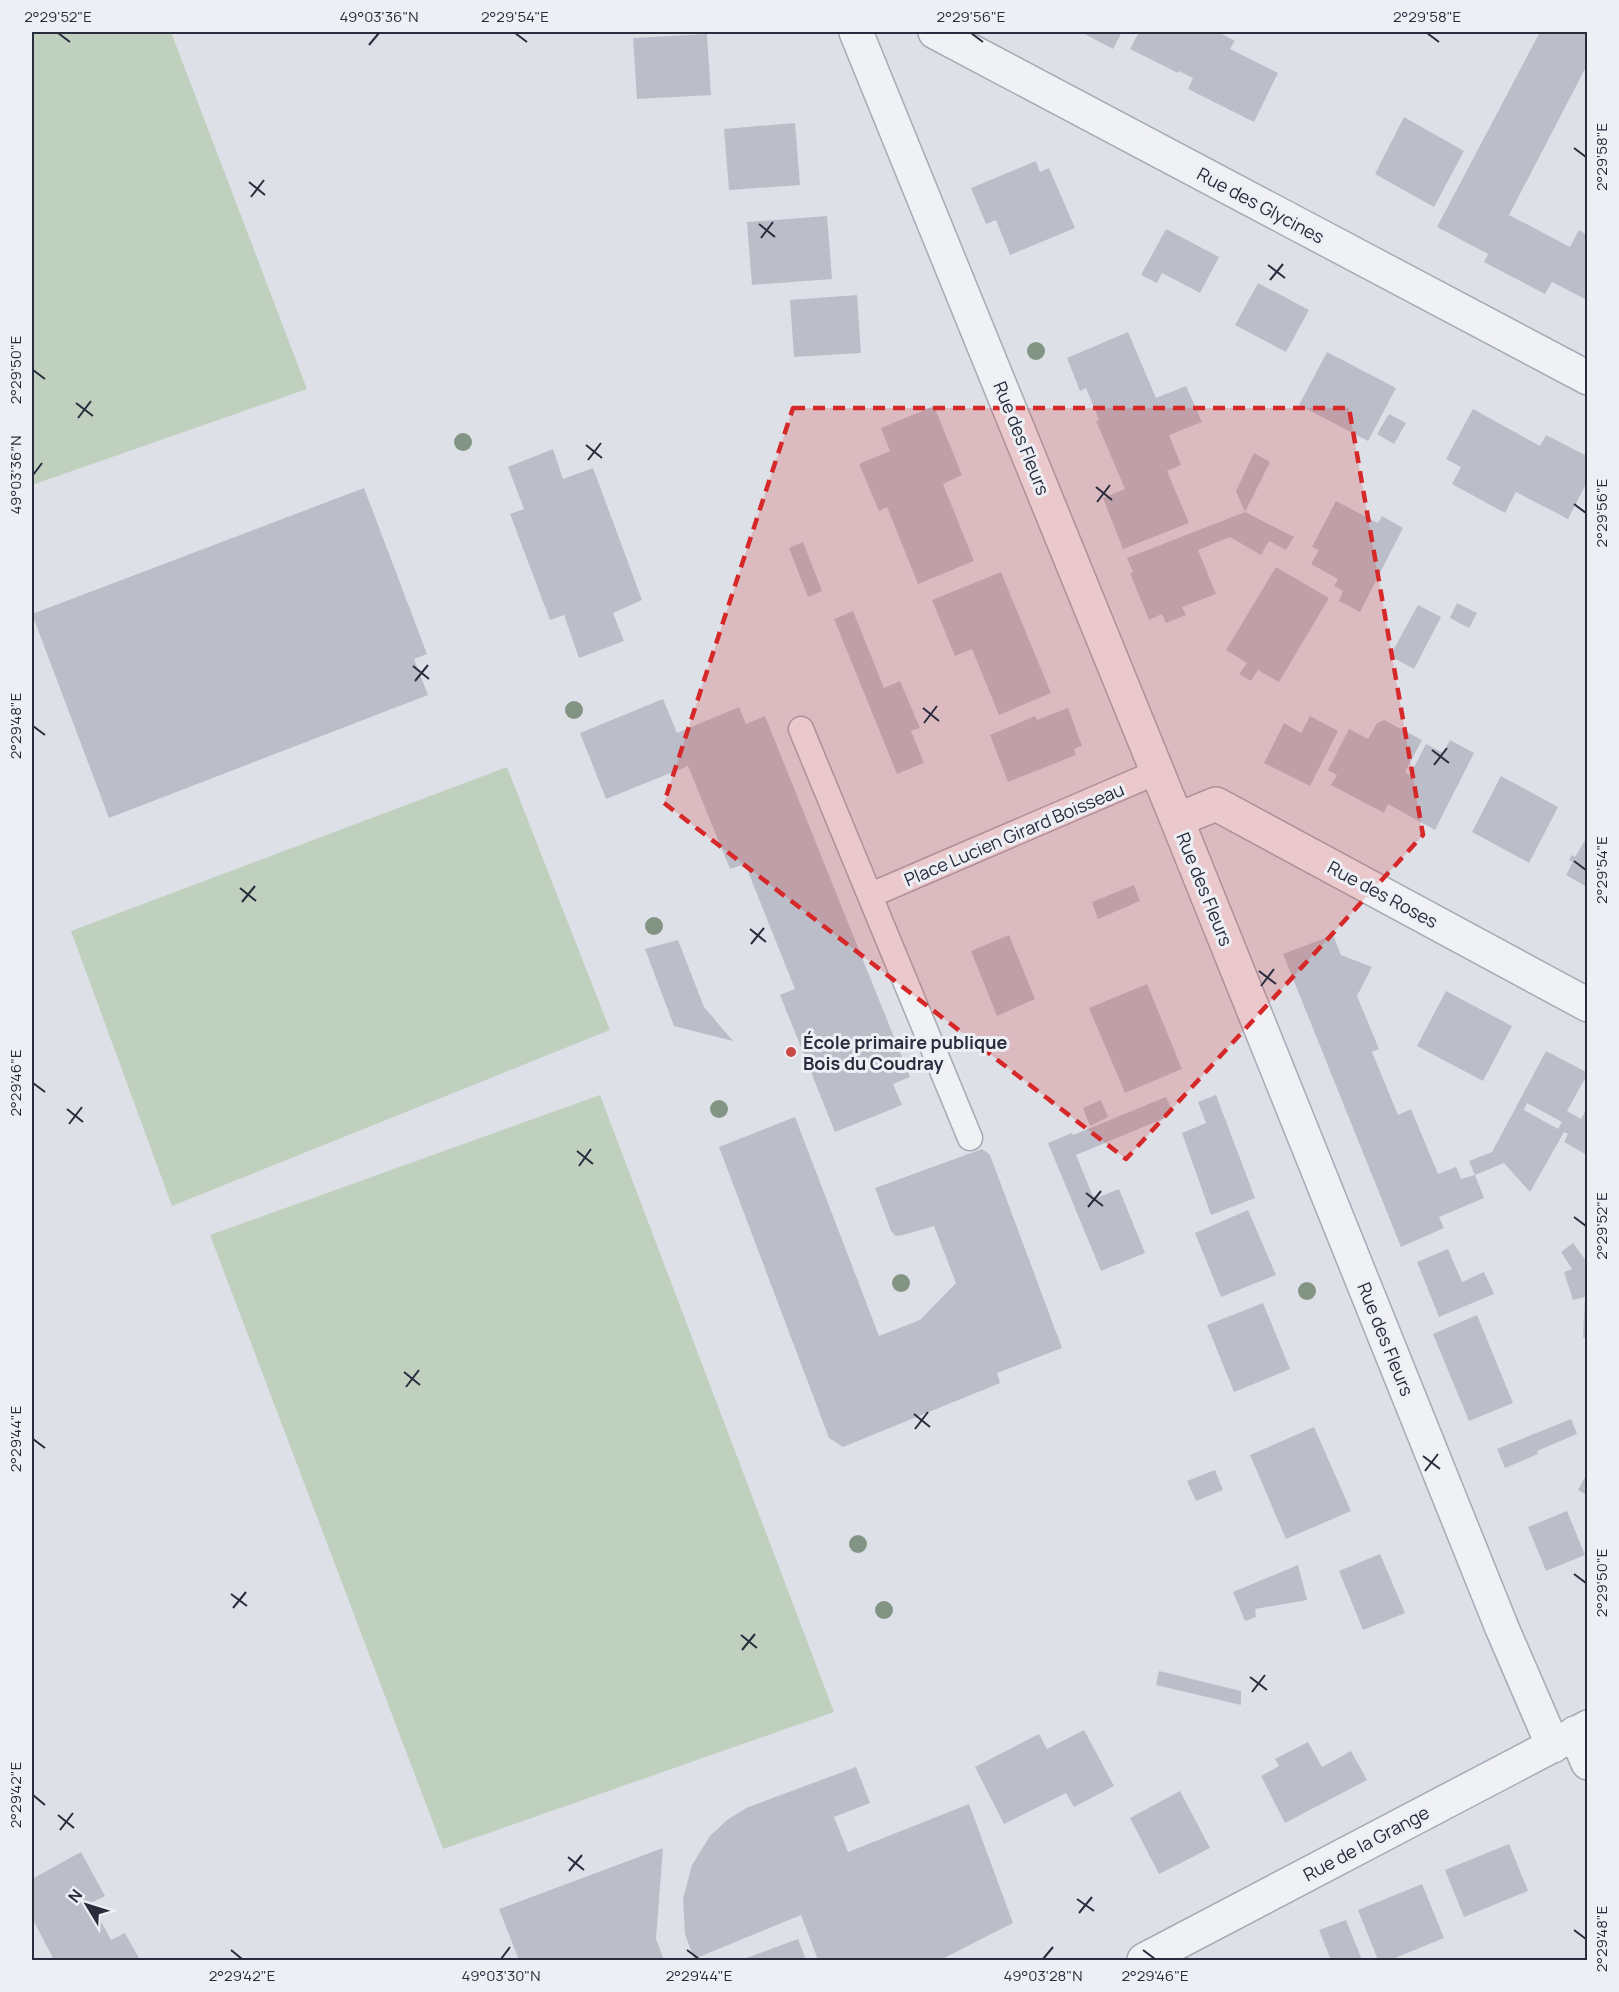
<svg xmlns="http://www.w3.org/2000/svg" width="1619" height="1992" font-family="Manrope,sans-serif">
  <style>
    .green { fill: #c0d0bf }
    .building { fill: #bbbec9; fill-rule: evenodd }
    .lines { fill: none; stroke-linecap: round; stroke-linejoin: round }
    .service-casing { stroke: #a7aab4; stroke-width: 27 }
    .minor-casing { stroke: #a7aab4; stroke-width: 36 }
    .service { stroke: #f0f1f5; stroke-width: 24 }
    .minor { stroke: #f0f1f5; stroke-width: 33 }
    .tree { fill: #829585 }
    .marked { fill: #d62828; fill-opacity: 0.2; stroke: #d62828; stroke-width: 4.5; stroke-dasharray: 12 8; stroke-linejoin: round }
    .ticks { fill: none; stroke: #282c3d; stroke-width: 2 }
    .poi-dot { fill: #c84a46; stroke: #edeff4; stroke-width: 2 }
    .labels { text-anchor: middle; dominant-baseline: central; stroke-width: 6; stroke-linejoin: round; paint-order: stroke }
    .street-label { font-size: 18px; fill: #282c3d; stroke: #edeff4 }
    .poi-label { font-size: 18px; font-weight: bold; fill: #282c3d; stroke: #edeff4; text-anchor: start }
    .neatline { fill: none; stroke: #282c3d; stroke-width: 2 }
    .ticks-label { font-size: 15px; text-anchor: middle; fill: #282c3d }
  </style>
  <rect width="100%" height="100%" fill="#dee0e7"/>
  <path class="green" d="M32,32H171L307,389L32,485Z
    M507,767L610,1030L172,1206L71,931Z
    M600,1095L834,1712L443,1849L210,1235Z"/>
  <path class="building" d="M1081,32H1122L1113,49Z
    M1139,32H1211L1216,34L1218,32L1235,41L1230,49L1278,73L1254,122L1188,89L1193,78L1179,71L1178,73L1130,49Z
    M1540,32H1587V65L1509,215L1570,247L1579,230L1587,235V300L1552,282L1545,294L1484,262L1488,254L1437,227Z
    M707,34L711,95L637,99L633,38Z
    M1404,117L1464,151L1434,207L1375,174Z
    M795,123L800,185L729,190L724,129Z
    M1036,161L1040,172L1049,168L1075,228L1010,255L996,220L986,224L971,188Z
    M827,216L832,279L752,285L747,222Z
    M1166,229L1219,257L1200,293L1162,273L1157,283L1141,275Z
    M1258,283L1309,310L1286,352L1235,325Z
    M857,295L861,353L794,357L790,300Z
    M1128,332L1156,398L1186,386L1202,422L1169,435L1181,465L1167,471L1189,523L1123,549L1103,498L1125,489L1096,421L1099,420L1086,388L1080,391L1067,358Z
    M1327,352L1396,388L1368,441L1299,405Z
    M934,406L962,475L943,484L974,561L918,584L887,507L879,511L859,464L890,451L881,428Z
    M1473,409L1540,446L1546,435L1587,456V482L1568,519L1516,492L1505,513L1452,484L1461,467L1446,459Z
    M1389,414L1406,423L1394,444L1377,434Z
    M553,449L563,479L593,468L642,600L613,613L624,641L579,658L564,615L550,620L510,514L524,509L508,467Z
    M1254,453L1270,462L1245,512L1294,537L1286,550L1269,541L1261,555L1230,537L1198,550L1216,594L1182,607L1186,615L1166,623L1162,614L1149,620L1130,573L1133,572L1127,558L1245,512L1236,491Z
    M364,488L427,654L414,659L428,695L109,818L32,614Z
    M1336,501L1378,523L1382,516L1403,528L1360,612L1339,601L1343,591L1334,586L1338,579L1311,564L1319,550L1312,547Z
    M803,542L822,591L808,597L789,548Z
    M1276,567L1329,598L1279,682L1258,670L1251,681L1239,674L1247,663L1226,650Z
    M1001,572L1051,693L999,715L972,649L955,656L932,600Z
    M1457,603L1477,613L1469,628L1450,618Z
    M1418,605L1441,617L1414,669L1390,656Z
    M853,611L884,688L900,681L920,728L911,731L924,763L897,774L834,619Z
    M663,699L677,733L739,707L746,724L765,716L910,1077L893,1084L902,1105L835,1132L780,995L795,989L745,864L730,869L688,766L606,799L580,733Z
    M1068,708L1082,746L1074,749L1076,755L1008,782L990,735L1035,716L1037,720Z
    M1310,716L1338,731L1310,786L1264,763L1284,723L1301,733Z
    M1384,720L1422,740L1405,772L1410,775L1426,744L1443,753L1450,740L1474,753L1435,830L1388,804L1384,813L1331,785L1337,775L1328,770L1349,729L1368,739L1377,723Z
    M1501,776L1558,807L1529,863L1472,832Z
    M1587,837V887L1566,875L1573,862L1569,860L1572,855L1575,857Z
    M1134,885L1140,901L1098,919L1092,902Z
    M1009,935L1035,999L997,1016L971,951Z
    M1333,935L1341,955L1372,967L1357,996L1379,1049L1372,1052L1398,1115L1411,1109L1438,1174L1456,1167L1461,1179L1475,1175L1484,1198L1439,1217L1444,1228L1401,1247L1283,954Z
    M678,940L704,1007L733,1041L674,1026L645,949Z
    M1147,984L1182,1069L1125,1093L1089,1008Z
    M1446,991L1512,1026L1483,1081L1417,1046Z
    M1546,1051L1588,1073L1567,1111L1581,1119L1587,1108V1155L1564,1142L1568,1134L1564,1132L1530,1192L1504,1163L1475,1175L1469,1161L1492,1152ZM1527,1103L1562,1122L1558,1129L1524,1110Z
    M1216,1095L1255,1198L1211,1215L1182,1133L1206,1123L1198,1102Z
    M1166,1097L1171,1108L1165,1118L1076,1155L1094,1199L1119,1189L1145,1253L1101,1271L1048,1143L1072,1133L1073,1135Z
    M1101,1100L1108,1117L1090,1126L1083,1108Z
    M795,1117L879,1336L920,1320L956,1283L934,1226L903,1235L896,1236L891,1231L875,1188L982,1149L990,1155L1062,1348L997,1373L1000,1383L843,1447L829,1438L719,1147Z
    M1248,1210L1276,1275L1221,1297L1195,1233Z
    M1573,1243L1587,1262V1339L1583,1337L1585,1297L1573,1300L1564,1272L1572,1269L1561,1252Z
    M1448,1249L1462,1282L1484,1272L1494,1294L1439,1317L1417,1262Z
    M1263,1303L1290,1369L1234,1392L1207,1325Z
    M1477,1315L1513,1403L1469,1421L1433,1334Z
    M1571,1419L1577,1434L1537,1451L1538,1454L1505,1468L1497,1449Z
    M1314,1427L1351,1511L1286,1539L1250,1455Z
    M1215,1470L1223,1490L1196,1501L1187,1481Z
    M1587,1473V1495L1578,1490Z
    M1567,1511L1585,1555L1546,1571L1528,1527Z
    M1380,1554L1405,1613L1363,1630L1339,1571Z
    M1298,1565L1307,1600L1255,1609L1256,1617L1245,1621L1233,1592Z
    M1159,1671L1241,1691V1705L1156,1685Z
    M1084,1730L1114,1786L1074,1807L1066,1793L1004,1824L975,1767L1039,1734L1047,1749Z
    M1308,1742L1322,1767L1351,1751L1367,1780L1285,1823L1261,1776L1279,1766L1275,1759Z
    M856,1767L870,1803L834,1817L848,1852L969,1804L1013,1923L940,1960H818L801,1915L694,1959L685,1934L683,1899L692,1865L710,1836L727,1820L746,1808Z
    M1180,1791L1210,1848L1159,1874L1130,1818Z
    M1509,1844L1528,1891L1464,1917L1445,1870Z
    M663,1848L656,1939L664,1960H519L499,1909Z
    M81,1852L105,1896L91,1903L111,1940L125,1933L140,1960H54L32,1918V1879Z
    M1422,1884L1444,1938L1390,1960H1378L1358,1910Z
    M1346,1920L1362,1960H1331L1319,1930Z
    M798,1939L806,1960H741Z"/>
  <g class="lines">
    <defs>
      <path id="service" d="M801,729L970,1138
        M871,895L1157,772"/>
      <path id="minor" d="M856,32L1177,820L1502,1628L1553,1746
        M935,32L1588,378
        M1177,820L1216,804L1588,1005
        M1575,1733L1588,1763
        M1144,1960L1588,1727"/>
    </defs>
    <use href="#service" class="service-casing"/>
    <use href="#minor" class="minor-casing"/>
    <use href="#service" class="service"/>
    <use href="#minor" class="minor"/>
  </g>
  <g class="tree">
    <circle cx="1036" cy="351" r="9"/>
    <circle cx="463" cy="442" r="9"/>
    <circle cx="574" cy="710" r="9"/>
    <circle cx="654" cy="926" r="9"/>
    <circle cx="719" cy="1109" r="9"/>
    <circle cx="901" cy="1283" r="9"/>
    <circle cx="1307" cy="1291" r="9"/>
    <circle cx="858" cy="1544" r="9"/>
    <circle cx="884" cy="1610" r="9"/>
  </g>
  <path class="marked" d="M793,408H1349L1423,835L1126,1159L664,803Z"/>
  <path class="ticks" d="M58,33L70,42M515,33L527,42M971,33L983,42M1427,33L1439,42M369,45L379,33M1574,148L1586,157M249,182L265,195M251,197L264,180M759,224L775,237M761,238L773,222M1268,265L1285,278M1270,280L1283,264M33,370L45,379M76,403L93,416M78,418L91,401M586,445L602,458M588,460L601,443M33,475L42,463M1096,487L1112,500M1097,502L1110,485M1574,504L1586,513M413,666L429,679M415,681L428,665M923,708L939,721M924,723L937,706M33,726L45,735M1432,750L1449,763M1434,765L1447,748M1574,861L1586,870M240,888L256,901M242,902L255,886M750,929L766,942M751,944L764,928M1259,971L1276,984M1261,986L1274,969M33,1083L45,1092M67,1109L83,1122M69,1124L82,1107M577,1151L593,1164M579,1166L591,1149M1086,1193L1103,1206M1088,1207L1101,1191M1574,1217L1586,1226M404,1372L420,1385M406,1387L419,1370M914,1414L930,1427M915,1429L928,1412M33,1439L45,1448M1423,1456L1440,1469M1425,1471L1438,1454M1574,1574L1586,1583M231,1594L247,1606M233,1608L246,1592M741,1635L757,1648M742,1650L755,1634M1250,1677L1267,1690M1252,1692L1265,1675M33,1795L45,1805M58,1815L74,1828M60,1830L73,1813M568,1857L584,1870M569,1871L582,1855M1077,1899L1094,1911M1079,1913L1092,1897M1574,1930L1586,1939M231,1950L242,1959M687,1950L699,1959M1143,1950L1155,1959M501,1959L510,1947M1043,1959L1053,1947"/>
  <circle class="poi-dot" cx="791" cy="1052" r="6"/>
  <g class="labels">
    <g class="street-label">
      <text transform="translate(1261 205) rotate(28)">Rue des Glycines</text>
      <text transform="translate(1022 438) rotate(68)">Rue des Fleurs</text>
      <text transform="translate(1014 834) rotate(-23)">Place Lucien Girard Boisseau</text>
      <text transform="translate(1205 889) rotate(68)">Rue des Fleurs</text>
      <text transform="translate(1383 894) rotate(28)">Rue des Roses</text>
      <text transform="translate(1386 1339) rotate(68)">Rue des Fleurs</text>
      <text transform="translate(1366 1843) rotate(-28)">Rue de la Grange</text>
    </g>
    <g class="poi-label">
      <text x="803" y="1042">École primaire publique<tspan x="803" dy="21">Bois du Coudray</tspan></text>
    </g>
  </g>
  <rect width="1619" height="1992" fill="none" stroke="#edeff4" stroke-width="66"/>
  <g transform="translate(87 1905) rotate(308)" stroke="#edeff4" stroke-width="4.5" paint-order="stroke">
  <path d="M0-4.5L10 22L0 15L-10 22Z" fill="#282c3d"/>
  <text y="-9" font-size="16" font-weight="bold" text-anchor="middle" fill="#282c3d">N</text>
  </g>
  <rect x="33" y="33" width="1553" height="1926" class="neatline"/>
  <g class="ticks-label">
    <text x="58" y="22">2°29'52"E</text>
    <text x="379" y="22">49°03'36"N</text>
    <text x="515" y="22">2°29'54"E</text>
    <text x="971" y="22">2°29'56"E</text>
    <text x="1427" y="22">2°29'58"E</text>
    <text transform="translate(1602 157) rotate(-90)" y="5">2°29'58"E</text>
    <text transform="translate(16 370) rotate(-90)" y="5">2°29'50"E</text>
    <text transform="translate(16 475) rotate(-90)" y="5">49°03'36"N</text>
    <text transform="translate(1602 513) rotate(-90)" y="5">2°29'56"E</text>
    <text transform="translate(16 726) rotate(-90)" y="5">2°29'48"E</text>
    <text transform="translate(1602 870) rotate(-90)" y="5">2°29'54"E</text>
    <text transform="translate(16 1083) rotate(-90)" y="5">2°29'46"E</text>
    <text transform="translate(1602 1226) rotate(-90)" y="5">2°29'52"E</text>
    <text transform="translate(16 1439) rotate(-90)" y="5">2°29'44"E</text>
    <text transform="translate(1602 1583) rotate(-90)" y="5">2°29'50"E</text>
    <text transform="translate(16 1795) rotate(-90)" y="5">2°29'42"E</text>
    <text transform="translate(1602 1939) rotate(-90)" y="5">2°29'48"E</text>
    <text x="242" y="1981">2°29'42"E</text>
    <text x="501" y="1981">49°03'30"N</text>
    <text x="699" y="1981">2°29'44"E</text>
    <text x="1043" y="1981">49°03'28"N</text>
    <text x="1155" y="1981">2°29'46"E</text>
  </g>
</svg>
